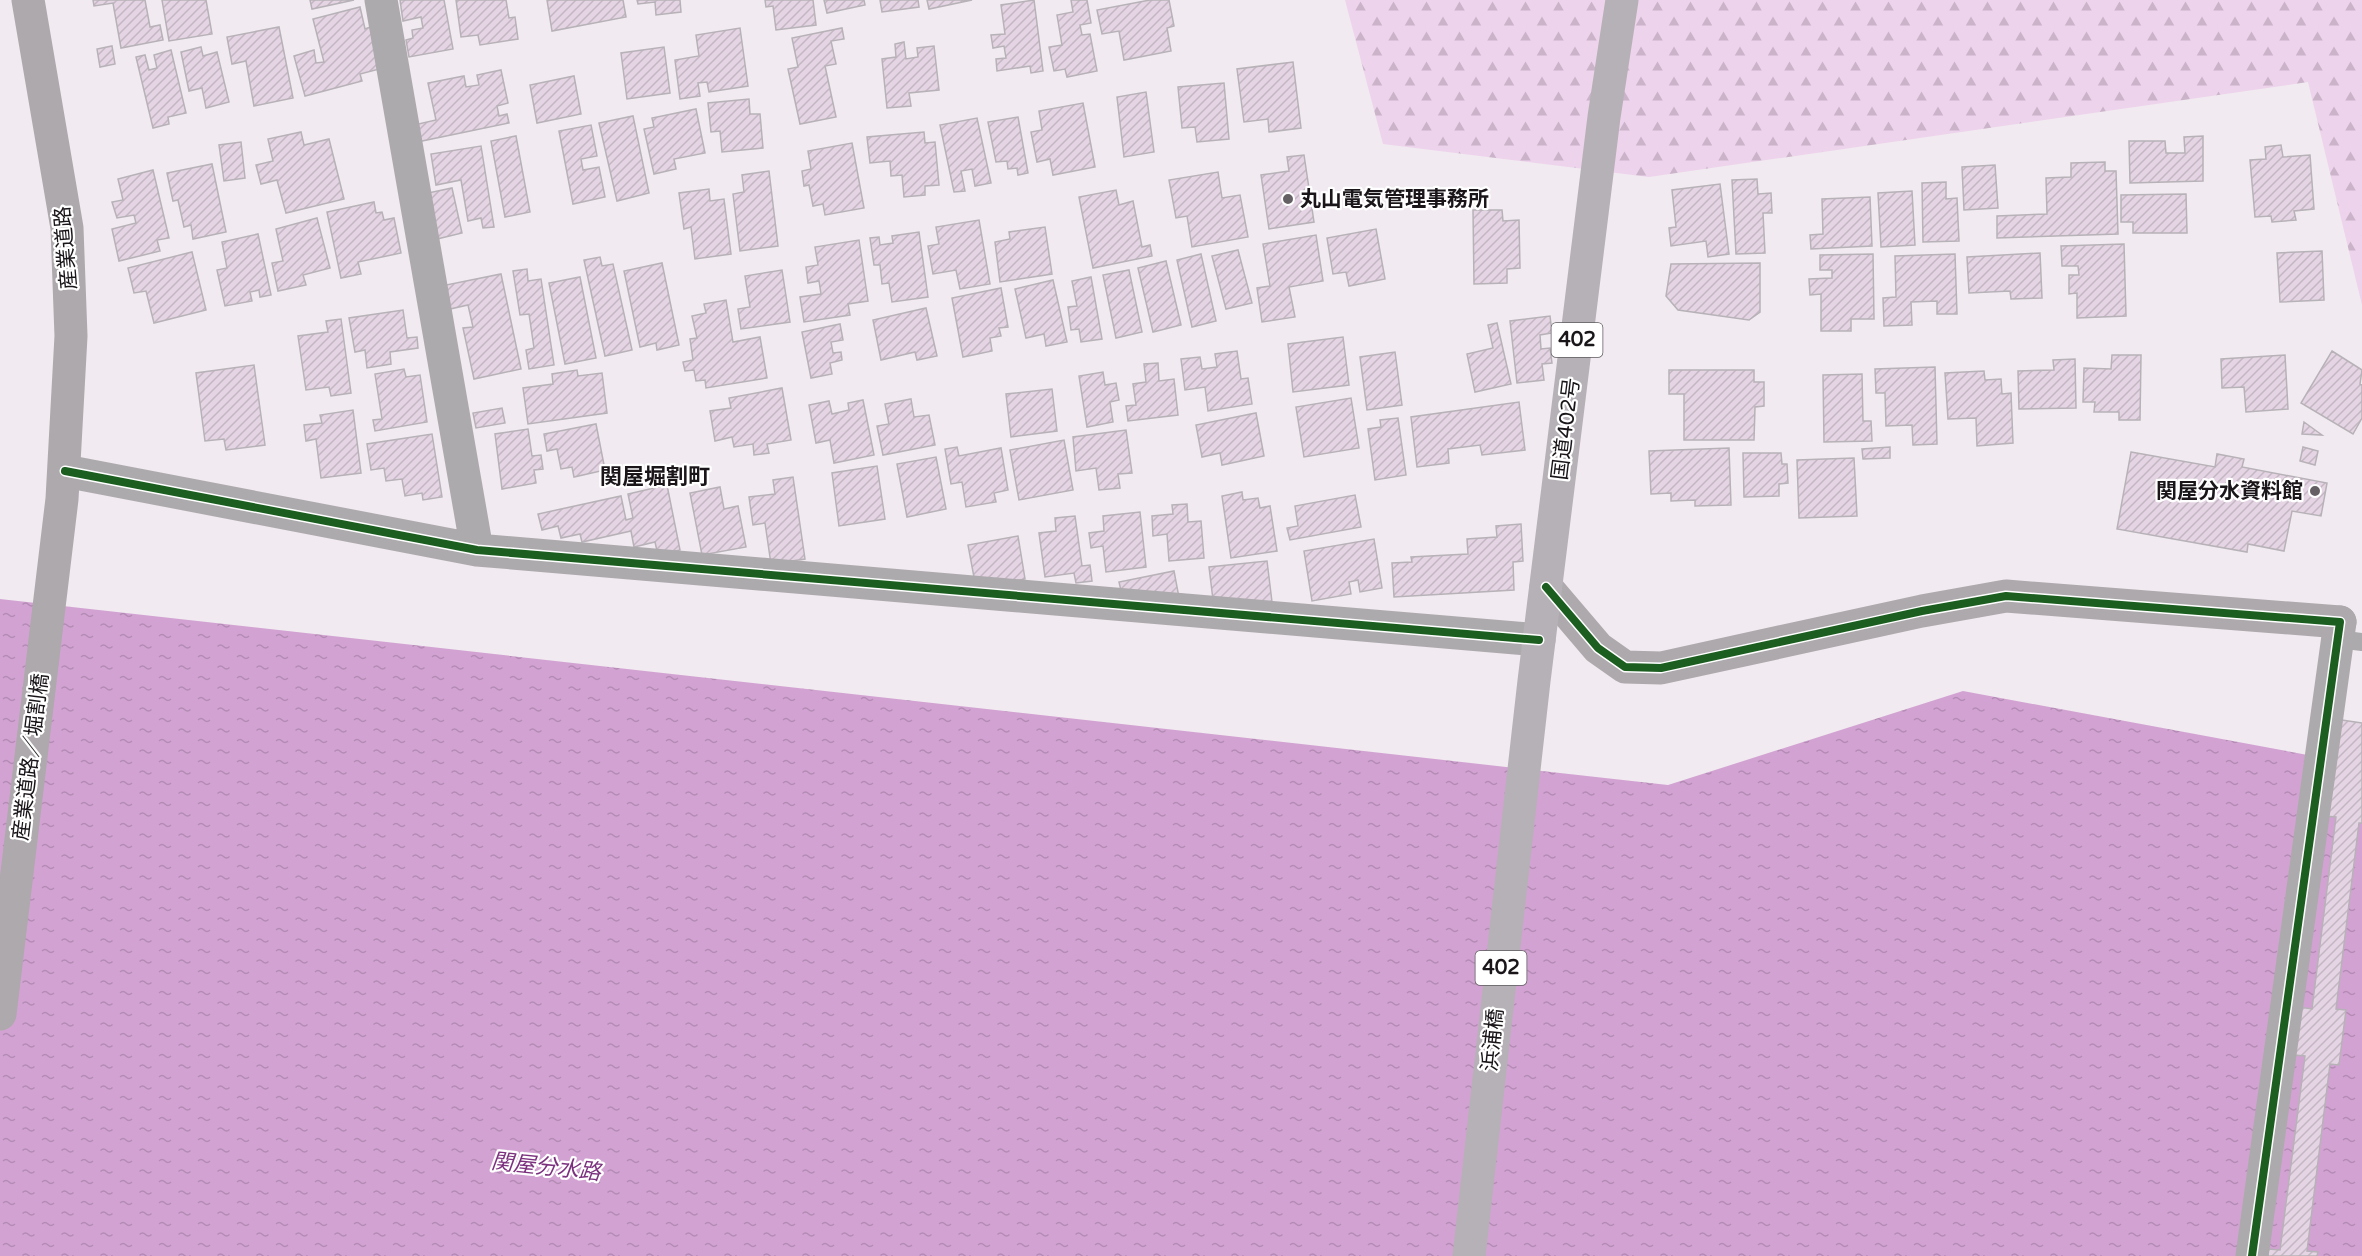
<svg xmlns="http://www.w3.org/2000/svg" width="2362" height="1256" font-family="'Varela Round','Noto Sans JP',sans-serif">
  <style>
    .forest { fill: url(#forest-firs) }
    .water { fill: url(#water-ripples) }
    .building { fill: url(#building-hatch); stroke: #b7b2b7; stroke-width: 1.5 }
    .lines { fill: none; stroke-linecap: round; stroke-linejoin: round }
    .lane { stroke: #adaaad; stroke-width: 18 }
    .street { stroke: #adaaad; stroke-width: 33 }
    .secondary { stroke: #ada9ac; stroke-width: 33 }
    .highway { stroke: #b6b1b6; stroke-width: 33 }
    .cycleway-casing { stroke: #fff; stroke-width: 11 }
    .cycleway { stroke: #1b5e20; stroke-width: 8 }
    .poi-dot { fill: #656064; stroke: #fff; stroke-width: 2 }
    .labels { text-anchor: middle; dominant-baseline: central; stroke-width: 4.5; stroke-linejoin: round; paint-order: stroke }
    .shield { fill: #fff; stroke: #5e5b5e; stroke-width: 1.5 }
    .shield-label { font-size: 20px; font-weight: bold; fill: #191519 }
    .poi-label { font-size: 21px; font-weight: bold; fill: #191519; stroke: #fff; text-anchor: start }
    .street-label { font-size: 21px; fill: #191519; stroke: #fff }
    .neighbourhood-label { font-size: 22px; font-weight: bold; fill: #191519; stroke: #fff }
    .water-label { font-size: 22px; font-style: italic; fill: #7c317f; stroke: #fff }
  </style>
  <defs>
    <pattern id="forest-firs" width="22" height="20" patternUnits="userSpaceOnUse" patternTransform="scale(1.5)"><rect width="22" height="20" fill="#edd3ec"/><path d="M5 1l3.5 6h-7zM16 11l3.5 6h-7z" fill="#cbb4ca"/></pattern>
    <pattern id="water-ripples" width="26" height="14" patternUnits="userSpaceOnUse" patternTransform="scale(1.5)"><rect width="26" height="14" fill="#d2a3d2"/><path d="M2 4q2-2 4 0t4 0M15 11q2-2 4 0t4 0" fill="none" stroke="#b48bb4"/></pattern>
    <pattern id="building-hatch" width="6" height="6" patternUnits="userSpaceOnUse" patternTransform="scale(1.5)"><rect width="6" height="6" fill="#e5d5e4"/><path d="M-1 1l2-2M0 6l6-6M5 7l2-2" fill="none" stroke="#c4b6c3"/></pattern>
  </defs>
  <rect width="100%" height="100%" fill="#f1eaf0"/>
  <path class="forest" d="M1345,0H2362V305L2308,82L1649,177L1383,144Z"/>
  <path class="water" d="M0,599L1668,785L1963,691L2362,765V1256H0Z"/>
  <path class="building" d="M93,0H145L150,27L160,25L163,40L121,48L113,3L94,6Z
    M162,0H206L212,34L169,41Z
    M310,0H354L312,9Z
    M400,0H444L453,49L409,57L406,40L413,38L412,30L423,28L421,17L403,21Z
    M456,0H506L509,18L515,17L518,39L480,45L478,35L461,37Z
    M547,0H623L626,17L552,31Z
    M637,0H680L681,12L656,15L655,2L638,4Z
    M765,0H813L816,25L776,30L773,6L766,7Z
    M824,0H864L865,5L827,13Z
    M880,0H918L919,7L882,12Z
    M927,0H972L929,9Z
    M1034,0L1043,71L1031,73L1030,66L997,71L996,59L1006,58L1004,46L993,48L991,35L1005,34L1001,5Z
    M1071,0H1087L1091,23L1080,25L1082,35L1090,34L1097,71L1067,77L1065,69L1054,71L1049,47L1062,45L1057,15L1073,12Z
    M1150,0H1169L1174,26L1167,28L1171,51L1124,60L1119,31L1102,34L1097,10Z
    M360,7L365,29L373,26L383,68L360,74L362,81L305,96L294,56L314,50L316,63L324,62L313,19Z
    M279,27L293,98L254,106L246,61L232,64L227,37Z
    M740,28L748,86L709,92L707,82L698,83L700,96L680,99L675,60L699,56L696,35Z
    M842,28L844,39L831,41L836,64L825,66L836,117L800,124L788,69L798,67L792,38Z
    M904,42L906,59L918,57L917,48L934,46L939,90L909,93L911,106L887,108L882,59L896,57L895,44Z
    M112,46L115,64L100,67L97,49Z
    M201,47L203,56L217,52L229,102L206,108L202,88L189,91L181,52Z
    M664,47L670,93L627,99L621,53Z
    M171,50L186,113L168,117L169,124L153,128L136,57L145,55L149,70L157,68L154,55Z
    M1293,62L1301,128L1269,132L1268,119L1244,122L1237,69Z
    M501,70L508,103L497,106L499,116L507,114L509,123L417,142L414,125L436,120L428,83L464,76L466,87L479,85L477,75Z
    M574,76L581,114L537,123L530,85Z
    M1224,83L1229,139L1197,142L1195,127L1182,128L1178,87Z
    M1146,92L1154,152L1124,157L1117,97Z
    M749,99L750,114H760L763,148L722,152L720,131L711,132L708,103Z
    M1083,103L1095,167L1053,175L1050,159L1037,162L1031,132L1042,130L1039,111Z
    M696,109L705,153L674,159L676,169L654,174L644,129L654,127L652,118Z
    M633,116L649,193L617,201L599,123Z
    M1018,117L1028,173L1018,175L1017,168L1008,169L1007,161L996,162L988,122Z
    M977,118L991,183L975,186L972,169L961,171L965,191L954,192L940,125Z
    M591,125L597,156L581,159L583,170L599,167L605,197L573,204L559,131Z
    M301,132L304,145L329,139L344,199L286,213L277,180L261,184L256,165L273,161L268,139Z
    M924,132L925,143L935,142L939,185L925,186V195L904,197L902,175L891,176L890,161L870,163L867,137Z
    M516,136L530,212L505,217L491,141Z
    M2203,136V181L2130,183L2129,141H2165L2166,153H2185L2184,137Z
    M241,142L245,178L224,181L219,145Z
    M852,143L864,208L825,215L823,204L813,206L809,185L804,186L802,171L811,169L808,151Z
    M2281,145L2283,157L2310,155L2314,209L2294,211L2296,220L2272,222L2271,216L2255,217L2250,160L2266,159L2265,147Z
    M481,146L494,227L483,228L481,218L468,221L461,180L436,185L431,154Z
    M1304,155L1314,222L1269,229L1261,175L1289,171L1287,157Z
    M2105,162V171H2116L2118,234L1997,238V216L2047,214L2046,178L2071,177V163Z
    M212,164L226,232L193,239L191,225L184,227L178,200L173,201L167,173Z
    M1995,165L1998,208L1964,210L1962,167Z
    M153,170L169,238L157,240L160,251L119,261L112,229L136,223L134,215L117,218L112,202L123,200L118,179Z
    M769,171L778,246L740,251L733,194L744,192L742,175Z
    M1218,172L1222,198L1240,195L1248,237L1192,247L1187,216L1176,218L1169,180Z
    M1757,179L1758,194L1771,193L1772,213H1763L1765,253L1736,254L1732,180Z
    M1946,182V199L1957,198L1959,241L1923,242L1922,183Z
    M1720,184L1729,254L1708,257L1706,241L1671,246L1669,228L1676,227L1672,190Z
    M452,188L462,233L437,239L428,193Z
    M709,189L710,201L724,199L731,254L695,259L691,227L684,229L679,193Z
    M1116,190L1119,205L1133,201L1142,247L1150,245L1152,256L1093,268L1079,197Z
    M1912,191L1915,245L1881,247L1878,193Z
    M2186,194L2187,233H2133V222H2121V195Z
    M1870,197L1872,246L1811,249L1810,235L1823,234L1822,199Z
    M374,202L376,213L382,212L384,220L394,218L401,253L358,262L361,274L341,278L327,212Z
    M1473,210H1502L1503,221L1519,220L1520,268L1507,269V283L1474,284Z
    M317,218L330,268L303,275L306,285L278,291L272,263L283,261L276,229Z
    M979,220L990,284L960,289L956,270L933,274L928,246L939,244L936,227Z
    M1045,227L1052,274L1000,282L995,242L1010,239L1009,232Z
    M1376,229L1385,279L1349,286L1346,272L1333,274L1327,238Z
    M919,232L928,297L892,302L889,283L882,284L880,265H874L870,238L879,237L880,245L893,243L892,236Z
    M258,234L271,295L260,297L259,290L250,292L252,301L225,306L217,270L227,268L222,242Z
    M1316,235L1323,281L1289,287L1295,317L1262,322L1257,288L1270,286L1263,244Z
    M859,240L868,301L848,304L850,315L804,322L800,297L821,294L819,281L808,283L806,267L818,265L815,247Z
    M2124,244L2126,316L2077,318V293L2069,294V275H2079L2078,266H2062L2061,246Z
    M1238,250L1252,303L1226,309L1212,256Z
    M2322,251L2324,300L2280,302L2277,253Z
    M192,252L206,310L154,323L146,291L134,293L128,268Z
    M2040,253L2042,298L2011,299L2010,291L1969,293L1967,257Z
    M1201,254L1216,321L1192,327L1177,260Z
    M1873,254L1874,319H1851V331H1821V294L1810,295L1809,279L1832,278V270H1820V255Z
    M1955,254L1957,314H1937V301L1911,302L1912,325L1884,326L1883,298L1896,297L1895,256Z
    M600,257L602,266L613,264L632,350L605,356L584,260Z
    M1166,261L1181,325L1153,332L1138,268Z
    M662,263L679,345L657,350L656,343L640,347L624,271Z
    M1760,263V312L1749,320L1678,310L1666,296L1671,264Z
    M527,269L528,281L541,279L554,365L529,369L526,350L534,348L529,314L520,315L513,271Z
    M782,270L790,322L741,329L738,309L750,307L745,276Z
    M1129,270L1142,332L1116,338L1103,275Z
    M501,274L521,369L474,379L463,328L473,327L468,305L450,309L446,285Z
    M580,277L596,358L565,364L549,283Z
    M1091,277L1102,339L1081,342L1079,329L1071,330L1068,307L1077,306L1072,281Z
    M1053,280L1067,342L1046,346L1044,334L1026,338L1015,289Z
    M1001,288L1008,327L999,328L1001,336L990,338L992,351L963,357L952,298Z
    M726,300L733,342L760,337L767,378L706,388L705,380L696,381L694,370L685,371L683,362L693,360L690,339L697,338L692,316L706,313L704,304Z
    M926,308L937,356L917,360L915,352L881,360L873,320Z
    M403,310L407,338L417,337L418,348L390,352L391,364L367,368L365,350L355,352L349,318Z
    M1550,316L1552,333L1540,335L1541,349L1550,348L1552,363L1542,364L1544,380L1517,383L1510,321Z
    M341,319L351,393L331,396L329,387L306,390L298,336L328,332L326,321Z
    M1497,323L1511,384L1475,392L1467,354L1493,348L1488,325Z
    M840,324L843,340L831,342L833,353L841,352L842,360L830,363L832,374L811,378L802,332Z
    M1343,337L1349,385L1293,392L1288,344Z
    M1237,351L1241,379L1248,378L1252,404L1208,411L1205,387L1185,390L1181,359L1200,357L1202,369L1217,367L1215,354Z
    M2332,351L2362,370L2360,384L2362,385V418L2353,434L2301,403Z
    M1395,352L1402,405L1367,410L1360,357Z
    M2112,355H2141L2140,420H2119V412H2094L2095,402H2083L2084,368L2111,369Z
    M2285,355L2288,409L2246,412L2244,387L2222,388L2221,359Z
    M2075,359L2076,408L2019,409L2018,371L2054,370L2053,360Z
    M1158,363L1159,381L1174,379L1178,415L1128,421L1126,406L1136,405L1133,384L1146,382L1144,364Z
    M254,365L265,445L226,450L224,439L205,441L196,373Z
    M1935,367L1937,444L1913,445L1912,425L1886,426L1885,393H1876L1875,369Z
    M404,369L406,377L420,375L427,422L375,431L373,420L382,419L375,374Z
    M577,370L578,376L602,373L607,413L528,424L523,388L553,384L552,374Z
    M1669,370H1754V382H1764V406L1755,407L1754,440H1684V394H1669Z
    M1984,371L1985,380L2001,379L2002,394L2011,393L2013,443L1977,446L1976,418L1948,419L1945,373Z
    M1103,372L1105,385L1116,383L1119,400L1110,402L1113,422L1087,427L1079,376Z
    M1862,374L1863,421H1871L1872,441L1824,442L1823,375Z
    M782,388L791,440L767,444L769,453L754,455L753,444L734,447L732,437L715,441L710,411L731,408L729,398Z
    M1052,389L1057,431L1011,437L1006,394Z
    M1351,398L1359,448L1304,457L1296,407Z
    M911,399L914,417L929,415L935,445L883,455L877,426L889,424L885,404Z
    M863,400L874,455L834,463L830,440L816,443L809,405L829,401L832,414L849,410L848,403Z
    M1519,402L1525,450L1482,455L1480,445L1448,449L1449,463L1417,467L1411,417Z
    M502,408L505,423L476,428L473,413Z
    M353,410L361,473L321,478L316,439L306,441L304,425L322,423L320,415Z
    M1256,413L1264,456L1222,465L1220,453L1202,457L1196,425Z
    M1398,418L1406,475L1375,480L1368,429L1381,427L1380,420Z
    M2304,422L2322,435L2302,434Z
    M596,424L605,470L574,477L572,467L561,469L557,449L547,451L544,434Z
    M528,429L532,456L541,455L543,469L534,470L536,483L502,489L495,434Z
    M1126,430L1132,473L1118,474L1120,488L1099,490L1096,468L1076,471L1073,437Z
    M432,434L442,497L423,500L422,493L405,496L402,479L386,481L384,468L371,470L367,444Z
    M1064,440L1073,490L1019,500L1010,450Z
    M957,447L959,456L1001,448L1008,490L994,493L996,502L966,507L962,482L951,484L945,449Z
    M1890,447V458L1863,459L1862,449Z
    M2303,447L2318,451L2315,465L2300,461Z
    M1729,448L1731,505L1695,506V500L1671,501V493L1651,494L1649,451Z
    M2131,452L2215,467L2217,454L2244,459L2242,467L2327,483L2321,516L2292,511L2284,551L2248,544L2247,552L2117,529Z
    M1743,453H1781L1782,464H1787L1788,483L1779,484V496L1744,497Z
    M936,457L946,509L907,517L897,464Z
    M1854,458L1857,516L1799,518L1797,460Z
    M877,466L885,519L839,526L832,473Z
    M793,477L805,559L771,564L765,523L753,525L749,497L775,494L773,480Z
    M667,485L680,550L658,555L655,542L634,547L631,531L582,542L580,534L561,538L558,526L542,530L538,514L621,496L626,520L633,518L628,494Z
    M720,487L724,509L738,506L746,547L702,555L690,493Z
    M1242,492L1243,500L1258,498L1260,508L1270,506L1277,551L1231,558L1222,496Z
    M1355,495L1361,527L1290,540L1287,528L1298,526L1295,506Z
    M1187,504L1188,522L1201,521L1204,558L1169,561L1167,534L1153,536L1152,516L1173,514L1172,505Z
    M1140,512L1146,567L1106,572L1103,546L1091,548L1089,533L1104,531L1103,516Z
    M1075,516L1082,566L1090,565L1092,581L1076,583L1074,573L1045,577L1039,533L1056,531L1055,518Z
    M1521,524L1523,561L1513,562L1514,590L1394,597L1392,563L1412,562L1411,557L1468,554L1467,539L1497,537L1496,526Z
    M1018,536L1025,579L976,588L968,545Z
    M1374,539L1382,588L1360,592L1358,580L1349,582L1351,594L1312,601L1304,551Z
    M1267,561L1272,602L1214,608L1209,567Z
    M1174,571L1181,608L1123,599L1119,582Z
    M2335,719L2362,723V823H2359L2336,1009L2346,1010L2339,1065L2330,1064L2307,1251L2318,1252L2317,1256H2268V1249L2280,1250L2305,1056L2294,1055L2299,1007L2312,1009L2336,817L2323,816Z"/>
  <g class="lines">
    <path class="lane" d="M2338,639L2362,642"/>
    <path class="street" d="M381,0L477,550
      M65,471L477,550L1539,640
      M2252,1256L2340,622"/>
    <path class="secondary" d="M1546,587L1598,648L1625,667L1661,668L1922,611L2006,596L2340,622
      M0,1014L62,499L71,336L67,228L28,0"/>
    <path class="highway" d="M1469,1256L1534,681L1604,117L1622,0"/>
    <defs>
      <path id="cycleway" d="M65,471L477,550L1539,640
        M1546,587L1598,648L1625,667L1661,668L1922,611L2006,596L2340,622L2252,1256"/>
    </defs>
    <use href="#cycleway" class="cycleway-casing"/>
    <use href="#cycleway" class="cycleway"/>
  </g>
  <g class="poi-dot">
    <circle cx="1288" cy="199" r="6"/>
    <circle cx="2315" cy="491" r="6"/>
  </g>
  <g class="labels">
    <g class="shield">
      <rect x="1551.5" y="323" width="51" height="34" rx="4.5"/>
      <rect x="1475.5" y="951" width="51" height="34" rx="4.5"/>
    </g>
    <g class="shield-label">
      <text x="1577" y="340">402</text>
      <text x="1501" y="968">402</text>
    </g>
    <g class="poi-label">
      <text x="1300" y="199">丸山電気管理事務所</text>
      <text x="2303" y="491" text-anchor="end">関屋分水資料館</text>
    </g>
    <g class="street-label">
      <text transform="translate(66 248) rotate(-95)">産業道路</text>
      <text transform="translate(1566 429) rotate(-83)">国道402号</text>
      <text transform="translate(31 757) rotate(-83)">産業道路／堀割橋</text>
      <text transform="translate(1493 1040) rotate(-84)">浜浦橋</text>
    </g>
    <g class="neighbourhood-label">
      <text x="655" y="477">関屋堀割町</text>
    </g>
    <g class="water-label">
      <text transform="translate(546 1167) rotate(6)">関屋分水路</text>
    </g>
  </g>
</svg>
